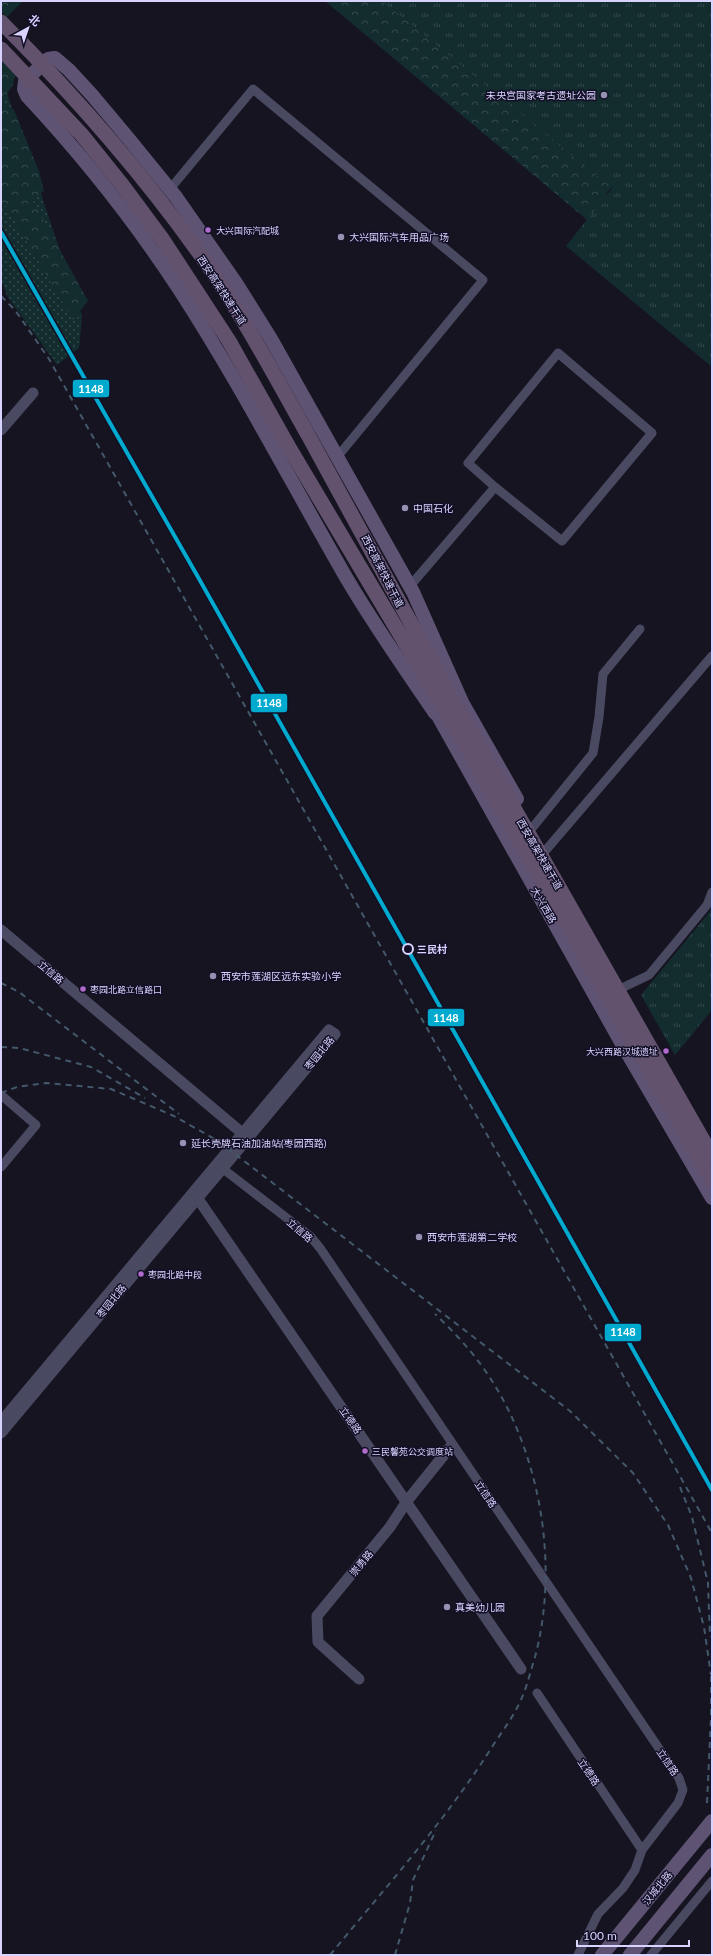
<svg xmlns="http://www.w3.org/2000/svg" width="713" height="1956" font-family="Lato,'Noto Sans SC',sans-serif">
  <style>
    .grass { fill: url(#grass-dots) }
    .forest { fill: url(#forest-crowns) }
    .park { fill: url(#park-tufts) }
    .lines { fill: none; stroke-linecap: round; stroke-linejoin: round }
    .minor { stroke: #4a4962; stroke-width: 9 }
    .tertiary { stroke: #4a4962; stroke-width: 11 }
    .primary { stroke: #5e5373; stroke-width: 14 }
    .trunk { stroke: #62526e; stroke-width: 15 }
    .rail { stroke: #43596b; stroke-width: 2; stroke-dasharray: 6 5; stroke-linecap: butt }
    .trunk-bridge { stroke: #62526e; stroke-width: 15 }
    .rail-1-casing { stroke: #130f26; stroke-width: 7 }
    .rail-1 { stroke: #00a9ce; stroke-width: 4 }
    .poi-dot { fill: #9591b1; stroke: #130f26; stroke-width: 1.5 }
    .bus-dot { fill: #b06ccc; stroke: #130f26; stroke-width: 1.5 }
    .stop-dot { fill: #130f26; stroke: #d9d4ff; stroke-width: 2 }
    .labels { text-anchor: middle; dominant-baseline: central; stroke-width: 3; stroke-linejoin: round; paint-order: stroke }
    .bus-label { font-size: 9px; fill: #d9d4ff; stroke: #130f26; text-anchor: start }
    .poi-label { font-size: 10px; fill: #d9d4ff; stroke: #130f26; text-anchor: start }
    .street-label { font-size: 10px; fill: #d9d4ff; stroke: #130f26 }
    .stop-label { font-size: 10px; font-weight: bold; fill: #d9d4ff; stroke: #130f26; text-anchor: start }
    .line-badge { stroke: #130f26; stroke-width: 1.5 }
    .badge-label { font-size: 11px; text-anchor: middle; font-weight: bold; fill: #fff }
  </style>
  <defs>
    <pattern id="grass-dots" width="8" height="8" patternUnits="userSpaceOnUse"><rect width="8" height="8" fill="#132c2d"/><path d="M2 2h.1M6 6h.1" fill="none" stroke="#354a4c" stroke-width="1.8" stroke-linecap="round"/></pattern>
    <pattern id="forest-crowns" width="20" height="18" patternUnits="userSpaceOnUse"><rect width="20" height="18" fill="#132c2d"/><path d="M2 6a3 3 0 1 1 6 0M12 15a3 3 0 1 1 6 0" fill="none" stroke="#354a4c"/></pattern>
    <pattern id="park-tufts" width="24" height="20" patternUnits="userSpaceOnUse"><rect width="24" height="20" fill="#132c2d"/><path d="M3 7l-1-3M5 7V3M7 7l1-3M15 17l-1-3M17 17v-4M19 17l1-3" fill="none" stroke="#354a4c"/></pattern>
  </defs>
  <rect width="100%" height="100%" fill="#161421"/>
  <path class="grass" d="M1,60L17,74L6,90L82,316L79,348L57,365L7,296L1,279Z"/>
  <path class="forest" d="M1,1H23L7,17L1,12Z
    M325,1H431L615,183L606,194L622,210L604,234Z
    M1,59L15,71L13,85L2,101L14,110L39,171L44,191L32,199L88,301L73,320L1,198Z"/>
  <path class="park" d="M382,1H712V367L566,246L612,188Z
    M712,909V1010L675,1055L641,995Z"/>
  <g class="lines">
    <path class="minor" d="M170,189L253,89L483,280L338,456
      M410,586L495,487L562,541L652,433L558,353L468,463L495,487
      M533,827L593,753L599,717L603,674L640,629
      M546,850L712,656
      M624,987L649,975L707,905L712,892
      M1,1095L36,1125L1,1167
      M218,1165L310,1236L320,1248L679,1778L683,1790L678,1803L642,1850L635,1870L623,1888L598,1914L578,1955
      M537,1693L642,1850
      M651,1955L712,1881"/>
    <path class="tertiary" d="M1,430L33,393
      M1,930L248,1138
      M194,1193L521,1669
      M1,1422L329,1030L335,1034L1,1433
      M359,1679L318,1642L317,1616L390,1527L407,1501L452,1445"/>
    <path class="primary" d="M459,697L517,799
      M432,705L621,1042L712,1198
      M435,713C405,669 374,625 347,579C291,482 240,383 179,289C134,220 83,156 27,96L24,89L25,81L48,59L55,58L69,70L92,95L128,138L176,197L236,283L271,339L413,592L462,702
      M602,1955L712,1821
      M630,1955L712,1855"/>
    <path class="trunk" d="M307,433L465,722L712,1156
      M287,444L455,727L712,1181"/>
    <path class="rail" d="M1,296L15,310L49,359L712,1533
      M1,983L19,992L179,1114
      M1,1047L19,1048L91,1067L145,1098
      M1,1093L17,1087L46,1083L111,1089L174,1116L218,1141L570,1411L633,1473L668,1525L691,1578L704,1627L711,1675
      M680,1487L692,1517L708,1583L710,1637
      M707,1803L711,1717V1671
      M330,1955C386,1887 445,1821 492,1747C501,1733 511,1720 518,1706C526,1691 530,1673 535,1657C560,1564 540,1448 484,1369C470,1349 452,1330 435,1314
      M395,1955L410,1903L413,1880L436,1830"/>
    <path class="trunk-bridge" d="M1,22C76,97 146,177 207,264C244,318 275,376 307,433
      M1,49L82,135L123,186L163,240L229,341L287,444"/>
    <defs>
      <path id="rail-1" d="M1,232L198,577L712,1490"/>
    </defs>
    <use href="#rail-1" class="rail-1-casing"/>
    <use href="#rail-1" class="rail-1"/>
  </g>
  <g class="poi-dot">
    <circle cx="604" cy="95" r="4"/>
    <circle cx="341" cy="237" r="4"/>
    <circle cx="405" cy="508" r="4"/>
    <circle cx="213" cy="976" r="4"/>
    <circle cx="183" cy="1143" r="4"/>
    <circle cx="419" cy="1237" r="4"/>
    <circle cx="447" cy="1607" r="4"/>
  </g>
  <g class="bus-dot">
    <circle cx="208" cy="230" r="3.5"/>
    <circle cx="83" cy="989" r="3.5"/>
    <circle cx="666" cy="1051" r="3.5"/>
    <circle cx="141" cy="1274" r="3.5"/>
    <circle cx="365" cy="1451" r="3.5"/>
  </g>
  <circle class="stop-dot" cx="408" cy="949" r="5"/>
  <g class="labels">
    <g class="bus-label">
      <text x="216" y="230">大兴国际汽配城</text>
      <text x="90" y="989">枣园北路立信路口</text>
      <text x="658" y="1051" text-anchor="end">大兴西路汉城遗址</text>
      <text x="148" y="1274">枣园北路中段</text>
      <text x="372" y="1451">三民馨苑公交调度站</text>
    </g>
    <g class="poi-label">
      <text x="596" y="95" text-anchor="end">未央宫国家考古遗址公园</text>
      <text x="349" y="237">大兴国际汽车用品广场</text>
      <text x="413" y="508">中国石化</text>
      <text x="221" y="976">西安市莲湖区远东实验小学</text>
      <text x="191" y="1143">延长壳牌石油加油站(枣园西路)</text>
      <text x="427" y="1237">西安市莲湖第二学校</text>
      <text x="455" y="1607">真美幼儿园</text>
    </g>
    <g class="street-label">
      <text transform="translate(222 290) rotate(57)">西安高架快速干道</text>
      <text transform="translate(383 571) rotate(63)">西安高架快速干道</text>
      <text transform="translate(540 854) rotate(60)">西安高架快速干道</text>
      <text transform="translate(544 905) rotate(60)">大兴西路</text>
      <text transform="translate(51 972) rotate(40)">立信路</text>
      <text transform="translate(319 1053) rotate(-51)">枣园北路</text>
      <text transform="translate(300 1230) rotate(41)">立信路</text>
      <text transform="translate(111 1301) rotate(-51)">枣园北路</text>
      <text transform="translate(351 1420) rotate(55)">立德路</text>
      <text transform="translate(486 1494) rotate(56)">立信路</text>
      <text transform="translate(361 1563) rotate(-50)">崇勇路</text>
      <text transform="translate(668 1762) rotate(56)">立信路</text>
      <text transform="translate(589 1772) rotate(56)">立德路</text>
      <text transform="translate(657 1888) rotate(-51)">汉城北路</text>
    </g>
    <g class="stop-label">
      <text x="417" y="949">三民村</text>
    </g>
  </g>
  <g class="line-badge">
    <rect x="72" y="379" width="38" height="19" rx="4" fill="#00a9ce"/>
    <rect x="250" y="693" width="38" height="20" rx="4" fill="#00a9ce"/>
    <rect x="427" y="1008" width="38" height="19" rx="4" fill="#00a9ce"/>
    <rect x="604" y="1323" width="38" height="19" rx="4" fill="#00a9ce"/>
  </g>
  <g class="badge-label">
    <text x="91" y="393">1148</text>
    <text x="269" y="707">1148</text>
    <text x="446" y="1022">1148</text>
    <text x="623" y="1336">1148</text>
  </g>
  <rect width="713" height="1956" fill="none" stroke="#d9d4ff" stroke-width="4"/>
  <g transform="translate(28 28) rotate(40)" stroke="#130f26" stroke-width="3" paint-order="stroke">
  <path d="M0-3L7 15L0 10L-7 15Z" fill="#d9d4ff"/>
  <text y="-6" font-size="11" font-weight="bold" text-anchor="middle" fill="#d9d4ff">北</text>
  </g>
  <path d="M577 1940v6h112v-6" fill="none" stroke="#d9d4ff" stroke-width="2"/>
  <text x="583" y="1940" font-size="12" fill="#d9d4ff" stroke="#130f26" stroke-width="3" paint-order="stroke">100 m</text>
</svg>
